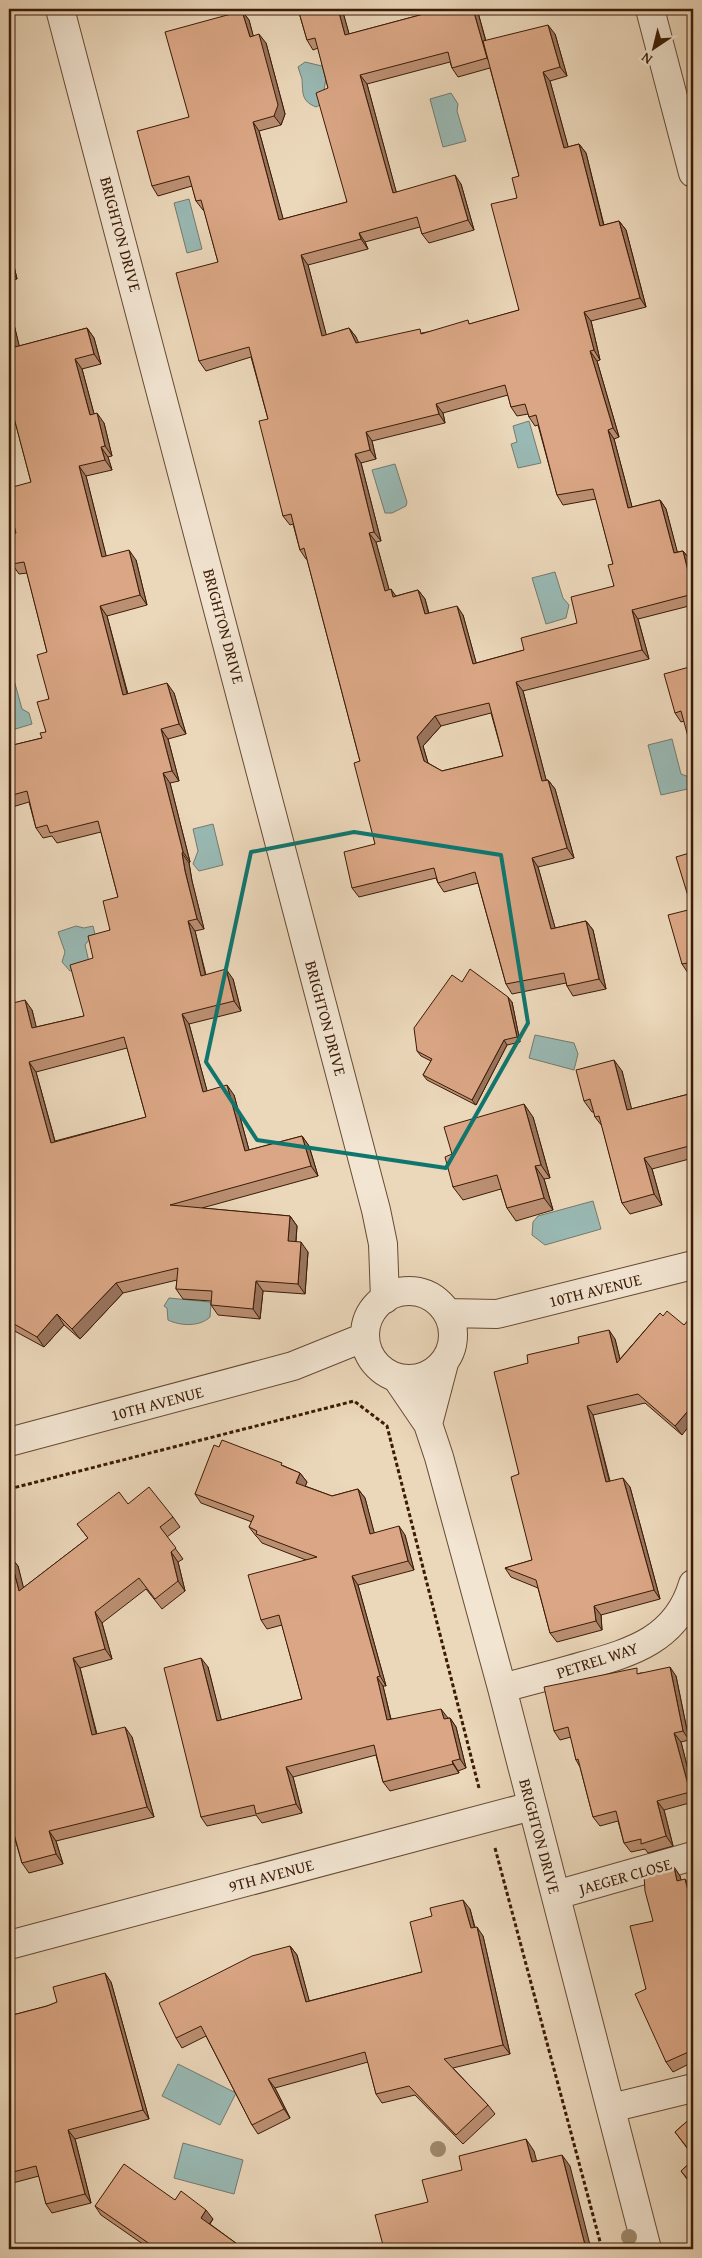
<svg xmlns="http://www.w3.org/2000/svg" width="702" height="2258" font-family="'Gentium Book Plus',serif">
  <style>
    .water { fill: #99b9b4; stroke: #737a6e }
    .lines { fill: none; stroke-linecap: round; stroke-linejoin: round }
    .minor-casing { stroke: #674a33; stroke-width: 30 }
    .path { stroke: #3b1b06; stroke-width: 3; stroke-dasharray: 4 2.5; stroke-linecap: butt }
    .minor { stroke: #f2e5d2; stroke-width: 28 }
    .tree { fill: #a08a6d }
    .wall { fill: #bb8f72; stroke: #3b1b06; fill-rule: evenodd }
    .shaded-wall { fill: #99745d; stroke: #3b1b06 }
    .building { fill: #daa685; stroke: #3b1b06; fill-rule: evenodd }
    .marked { fill: none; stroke: #0f766e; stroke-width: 4; stroke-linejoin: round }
    .labels { text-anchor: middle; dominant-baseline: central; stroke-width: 5; stroke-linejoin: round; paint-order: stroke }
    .street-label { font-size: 16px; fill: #3b1b06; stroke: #f2e5d2 }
  </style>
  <rect width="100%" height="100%" fill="#ebd7ba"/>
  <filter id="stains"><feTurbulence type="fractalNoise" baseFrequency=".004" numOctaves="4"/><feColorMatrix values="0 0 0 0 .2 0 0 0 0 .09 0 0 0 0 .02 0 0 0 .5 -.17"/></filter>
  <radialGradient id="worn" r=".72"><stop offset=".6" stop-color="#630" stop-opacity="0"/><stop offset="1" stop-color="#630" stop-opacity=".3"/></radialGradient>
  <path class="water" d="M305,62L322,66L327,73L324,90L325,98L320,105L316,107C301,101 303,93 302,79C301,75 299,71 298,67Z
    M451,93L458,104L457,111L466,141L443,147L430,99Z
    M189,199L202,249L187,253L174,203Z
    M529,421L541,463L518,468L511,444L517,442L513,426Z
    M395,464L407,502L406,506L392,513H385L372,470Z
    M555,572L563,598L569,605L566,618L546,624L532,578Z
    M14,680L22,709L29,713L32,724L9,731V681Z
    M672,739L681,774L689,777L692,788L661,795L648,745Z
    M213,824L223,865L199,871L193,864L198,851L193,829Z
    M76,926L84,928L93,926L96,939L88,941L85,945L89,962L88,965L70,971L62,962L65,952L58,932Z
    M535,1035L574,1043L578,1054L574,1070L529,1058Z
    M593,1201L601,1229L545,1245L532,1235L533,1222L538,1216Z
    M169,1298L209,1302L211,1304L210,1317C200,1327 180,1326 168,1320L167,1308L164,1306Z
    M178,2064L236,2093L220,2125L162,2096Z
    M183,2143L243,2160L234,2194L174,2178Z"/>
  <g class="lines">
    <defs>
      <path id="minor" d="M60,9L376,1210L383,1244L385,1299
        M650,9L693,173
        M365 1335a44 44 0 1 1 88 0a44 44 0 1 1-88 0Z
        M447,1313L497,1314L693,1265
        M396,1377L428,1424L439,1457L502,1688L647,2249
        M428,1424L444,1363
        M9,1442L293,1366L365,1337
        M502,1688C529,1681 556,1674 583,1666C633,1652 677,1639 693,1584
        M556,1895L693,1856
        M9,1945L532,1806
        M611,2108L693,2088"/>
    </defs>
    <use href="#minor" class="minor-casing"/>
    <path class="path" d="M9,1489L354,1401L387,1426L479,1788
      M495,1848L602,2249"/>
    <use href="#minor" class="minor"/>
  </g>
  <g class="tree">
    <circle cx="438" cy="2149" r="8"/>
    <circle cx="629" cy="2237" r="8"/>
  </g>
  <path class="wall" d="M298,9H342L349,34L435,11V9H477L486,41L555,34L567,76L550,81L568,147L579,144L586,153L604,225L619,221L626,230L646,307L591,321L600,360L597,361L619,437L614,439L632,507L660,500L666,509L677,552L683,551L690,560L693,574V605L638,619L649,659L523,691L546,780H548L555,789L574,858L538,867L555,928L586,921L593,930L606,989L573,996L567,986L566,983L512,994L506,984L478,883L444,892L438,883L436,878L359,897L352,888L375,844L360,761L307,559H306L300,550L293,524L290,525L283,516L268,419L251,357L206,371L199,361L218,262L204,210H203L196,201L192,186L158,196L152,186L189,117L242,11L249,20L253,36L266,43L285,114L281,125L259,131L283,219L347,202L328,88L318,48L313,50L307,40ZM450,62L452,68L458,77L490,68L519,176L517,198L519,310L470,324L422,333L358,343L356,337L349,328L326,335L308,265L368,249L365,242L420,227L422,234L429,243L474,230L461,184L396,192L367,84ZM508,395L511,407L517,416L528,414L529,417L535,426L538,425L557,495L563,505L596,499L613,564L614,586L577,623L524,650L476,663L463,615L429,613L425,599L418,590L396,596L389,590L376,542L381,541L361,463L376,459L372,441L445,423L443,413ZM491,713L503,756L442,771L428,763L423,746L441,726Z
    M9,209L14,231L9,233Z
    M9,245L17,279L9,281Z
    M9,304L19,346L87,328L94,338L101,364L82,369L94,414L104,423L112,456L108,457L112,470L86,476L106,556L136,560L147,605L107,616L128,694L174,693L186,734L168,739L179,781L170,783L190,862L189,863L192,881L204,929L195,931L206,975L233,979L241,1011L189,1024L207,1091L234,1095L249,1150L302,1136L309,1146L318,1176L202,1208L290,1216L297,1226L296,1242L308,1252L305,1294L263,1291L260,1319L218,1315L211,1305V1301L183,1299L176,1289L177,1280L123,1293L80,1339L64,1325L44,1347L9,1328V1004L32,1010L36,1027L84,1016L93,958L110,930L118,897L101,832L57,843L52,836L43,838L36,828L29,802L9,808V746L42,738L46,732L49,699L47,652L27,573L19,574L12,564L16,533L31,482L16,425L9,427ZM127,1048L146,1117L55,1141L36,1072Z
    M693,666L684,721L681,722L675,713Z
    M693,852V973H688L682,964L692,909Z
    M462,982L512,1002L520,1042L507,1045L476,1105L427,1080L423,1075L431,1061L421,1056L417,1051Z
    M622,1071L631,1109L693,1093V1158L652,1169L662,1205L630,1214L622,1203L602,1126L595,1117L594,1112H592L584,1101Z
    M533,1117L550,1178L544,1179L553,1210L516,1221L507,1208L501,1189L463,1200L453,1187L452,1154Z
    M660,1313L682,1435L645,1403L593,1415L610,1481L630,1487L660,1599L601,1615L602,1630L557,1642L550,1633L538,1588L511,1577L505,1568L532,1560L519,1474L528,1363L615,1339L620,1359Z
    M219,1447L284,1466L300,1473L307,1482L305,1486L332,1496L358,1489L365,1498L374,1533L405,1535L414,1570L358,1585L386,1686H383L391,1719L450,1718L456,1727L466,1768L458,1771L459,1773L390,1791L383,1782L376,1755L293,1777L302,1813L262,1823L256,1815L207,1826L201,1817L208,1667L221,1720L302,1699L282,1625L267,1629L261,1620L306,1560L262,1543L258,1538L256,1536L249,1527L252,1522L201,1503L195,1494Z
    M128,1504L173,1517L180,1527L167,1537L183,1559L178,1562L185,1591L162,1609L146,1589L102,1623L112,1659L80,1668L97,1734L132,1737L154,1817L56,1841L63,1864L29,1873L22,1863L15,1839L9,1840V1556L18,1566L23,1588L88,1538L77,1524Z
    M640,1673L676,1676L689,1740L681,1742L693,1790V1802L664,1810L673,1846L648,1853L645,1849L631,1852L624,1843L618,1821L600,1826L593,1817L580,1767L576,1760L571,1737L560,1740L554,1731Z
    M674,1867L680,1876L681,1880L692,1888L693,1895V2062L673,2072L666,2062L646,1989L653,1921Z
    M470,1909L475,1927L483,1936L510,2054L453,2068L488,2105L495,2114L463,2144L415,2095L382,2103L376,2094L368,2062L275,2088L290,2118L258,2134L252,2125L206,2036L182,2048L176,2038L290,1946L297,1955L309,2001L422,1972Z
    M111,1982L149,2119L75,2139L91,2203L52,2213L46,2204L39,2176L9,2184V2016L47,2006Z
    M693,2116V2156L675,2132Z
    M693,2160V2187L681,2171Z
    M175,2200L213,2219L210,2224L244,2249H150L101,2215L95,2206Z"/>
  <path class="shaded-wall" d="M338,9H342L352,44L345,35Z
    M473,9H477L493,68L487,58Z
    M242,11L249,20L256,46L250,37Z
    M548,25L555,34L567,76L560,67Z
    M259,34L266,43L285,114L281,125L274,116Z
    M543,72L550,81L571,157L564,148Z
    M360,75L367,84L399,202L393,193Z
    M253,122L259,131L286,229L279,220Z
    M579,144L586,153L606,235L600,226Z
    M455,175L461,184L474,230L468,220Z
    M9,209L14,231L9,223Z
    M619,221L626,230L646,307L640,298Z
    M359,233L365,242L368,249L361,239Z
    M9,245L17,279L10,269L9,262Z
    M301,255L308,265L329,345L322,336Z
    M9,304L22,357L15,347L9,322Z
    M584,312L591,321L600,360L594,350Z
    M87,328L94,338L101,364L94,354Z
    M349,328L356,337L363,352L356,343Z
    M590,351L597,361L619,437L613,428Z
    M75,359L82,369L97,425L90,415Z
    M436,404L443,413L445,423L439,414Z
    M97,413L104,423L112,456L105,446Z
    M608,430L614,439L635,518L628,508Z
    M366,432L372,441L376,459L370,450Z
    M101,447L108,457L112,470L105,460Z
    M355,454L361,463L381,541L374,532Z
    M79,466L86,476L109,567L102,557Z
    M660,500L666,509L680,562L674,553Z
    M369,533L376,542L392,600L385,591Z
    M129,550L136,560L147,605L140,595Z
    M683,551L690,560L693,574V591Z
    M391,589L398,599L393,597Z
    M418,590L425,599L431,623L425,614Z
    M100,606L107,616L130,705L123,695Z
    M457,606L463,615L479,673L473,664Z
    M632,610L638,619L649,659L642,650Z
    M516,682L523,691L549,791L542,781Z
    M167,683L174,693L186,734L179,724Z
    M435,716L441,726L423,746L430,770L424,761L417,737Z
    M161,729L168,739L179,781L172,771Z
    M163,773L170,783L190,862L183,852Z
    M548,780L555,789L574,858L567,848Z
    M182,853L189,863L192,881L204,929L197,919L185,871Z
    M532,858L538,867L558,938L551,929Z
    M188,921L195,931L208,986L201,976Z
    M586,921L593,930L606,989L599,979Z
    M226,969L233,979L241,1011L234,1001Z
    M508,997L512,1002L520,1042L517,1037Z
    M25,1000L32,1010L39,1038L32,1028Z
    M182,1014L189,1024L210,1102L203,1092Z
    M504,1040L507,1045L476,1105L472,1100Z
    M614,1060L622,1071L635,1122L627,1110Z
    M29,1062L36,1072L58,1153L51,1143Z
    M227,1085L234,1095L252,1161L245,1151Z
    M524,1104L533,1117L550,1178L541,1165Z
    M302,1136L309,1146L318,1176L311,1166Z
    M644,1158L652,1169L662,1205L654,1194Z
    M535,1166L544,1179L553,1210L544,1198Z
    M290,1216L297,1226L295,1251L288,1241Z
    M301,1242L308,1252L305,1294L298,1284Z
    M256,1281L263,1291L260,1319L253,1309Z
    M116,1283L123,1293L80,1339L72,1329Z
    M57,1314L64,1325L44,1347L37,1337Z
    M609,1330L615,1339L623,1372L617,1363Z
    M693,1405V1421L682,1435L675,1426Z
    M587,1406L593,1415L612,1492L606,1482Z
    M300,1473L307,1482L303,1492L296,1483Z
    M623,1478L630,1487L660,1599L654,1590Z
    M358,1489L365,1498L377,1543L370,1534Z
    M399,1526L405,1535L414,1570L408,1561Z
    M171,1552L178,1562L185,1591L178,1581Z
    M10,1556L18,1566L27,1601L19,1591Z
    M352,1576L358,1585L386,1686L380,1676Z
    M594,1606L601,1615L602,1630L596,1621Z
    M95,1612L102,1623L112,1659L105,1649Z
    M73,1658L80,1668L99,1745L92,1735Z
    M201,1658L208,1667L224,1730L217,1721Z
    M670,1667L676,1676L689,1740L683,1731Z
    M377,1677L383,1686L393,1729L387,1720Z
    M441,1709L448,1718L451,1728L444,1719Z
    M450,1718L456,1727L466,1768L460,1759Z
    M125,1727L132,1737L154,1817L147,1807Z
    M674,1733L681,1742L693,1790V1797L690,1792Z
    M452,1761L458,1771L459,1773L453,1764Z
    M286,1767L293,1777L302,1813L296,1804Z
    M657,1801L664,1810L673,1846L666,1836Z
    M49,1831L56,1841L63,1864L56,1854Z
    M674,1867L680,1876L684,1891L677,1881Z
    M685,1879L692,1888L693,1895V1911Z
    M463,1900L470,1909L477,1938L471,1928Z
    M477,1927L483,1936L510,2054L503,2045Z
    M290,1946L297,1955L312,2011L306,2002Z
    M105,1973L111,1982L149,2119L143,2110Z
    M268,2079L275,2088L290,2118L284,2109Z
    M68,2130L75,2139L91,2203L85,2194Z
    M526,2139L534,2151L540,2174L532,2162Z
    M562,2155L570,2166L591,2249H586Z
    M206,2210L213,2219L207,2227L201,2218Z"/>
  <path class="building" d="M298,9H338L345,35L435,11V9H473L487,58L452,68L448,52L360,75L393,193L455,175L468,220L422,234L417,217L359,233L361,239L301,255L322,336L349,328L356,343L420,329L421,334L468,320L469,324L519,310L491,204L517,198L512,178L519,176L483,41L548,25L560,67L543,72L564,148L579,144L600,226L619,221L640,298L584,312L594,350L590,351L613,428L608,430L628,508L660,500L674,553L683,551L693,591V594L632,610L642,650L516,682L542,781L548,780L567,848L532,858L551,929L586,921L599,979L567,986L564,973L506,984L475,872L438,883L434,868L352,888L344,852L375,844L354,763L360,761L304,548L300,550L291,514L283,516L259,421L268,419L249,347L199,361L176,273L218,262L201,200L196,201L189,176L152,186L137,131L189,117L165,32L242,11L250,37L259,34L278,105L274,116L253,122L279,220L347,202L316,93L328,88L315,38L307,40ZM505,385L511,407L525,404L529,417L536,415L557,495L593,489L613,564L608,565L614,586L571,597L577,623L521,638L524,650L473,664L457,606L425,614L418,590L393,597L391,589L385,591L369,533L374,532L355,454L370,450L366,432L439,414L436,404ZM489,703L503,756L442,771L424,761L417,737L435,716Z
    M9,322L15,347L87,328L94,354L75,359L90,415L97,413L105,446L101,447L105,460L79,466L102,557L129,550L140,595L100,606L123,695L167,683L179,724L161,729L172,771L163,773L183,852L182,853L185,871L197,919L188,921L201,976L226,969L234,1001L182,1014L203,1092L227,1085L245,1151L302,1136L311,1166L170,1205L290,1216L288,1241L301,1242L298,1284L256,1281L253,1309L211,1305L212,1291L176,1289L178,1268L116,1283L72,1329L57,1314L37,1337L9,1321V1004L25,1000L32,1028L84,1016L70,965L93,958L88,936L110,930L103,901L118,897L98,821L50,833L47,825L36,828L27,791L9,796V746L42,738L40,733L46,732L37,702L49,699L37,655L47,652L24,562L12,564L9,551V535L16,533L9,506V488L31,482L13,414L9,415ZM124,1037L146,1117L51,1143L29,1062Z
    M693,666V755L681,711L675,713L664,674Z
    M693,852V962L682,964L668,915L692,909L676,857Z
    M470,969L508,997L517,1037L504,1040L472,1100L423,1075L432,1059L417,1051L414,1028L452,975L462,982Z
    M614,1060L627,1110L693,1093V1145L644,1158L654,1194L622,1203L599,1116L595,1117L590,1099L584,1101L576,1070Z
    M524,1104L541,1165L535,1166L544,1198L507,1208L497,1175L453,1187L445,1157L452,1154L444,1127Z
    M667,1311L684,1325L689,1319L693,1323V1405L675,1426L638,1394L587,1406L606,1482L623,1478L654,1590L594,1606L596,1621L550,1633L536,1580L505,1568L532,1560L511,1477L519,1474L494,1372L528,1363L527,1355L579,1343L578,1337L609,1330L617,1363L660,1313L663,1316Z
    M222,1440L282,1463L281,1465L300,1473L296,1483L332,1496L358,1489L370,1534L399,1526L408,1561L352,1576L380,1676L377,1677L387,1720L441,1709L444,1719L450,1718L460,1759L452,1761L453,1764L383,1782L374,1745L286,1767L296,1804L256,1814L254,1805L201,1817L164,1668L201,1658L217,1721L302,1699L279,1615L261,1620L248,1575L317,1557L256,1534L257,1531L249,1527L254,1516L195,1494L214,1445L219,1447Z
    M149,1487L173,1517L160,1527L176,1548L171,1552L178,1581L155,1599L139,1578L95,1612L105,1649L73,1658L92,1735L125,1727L147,1807L49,1831L56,1854L22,1863L12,1827L9,1828V1556H10L19,1591L88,1538L77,1524L119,1492L128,1504Z
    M693,1622V1628L690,1626Z
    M670,1667L683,1731L674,1733L690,1792L657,1801L666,1836L641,1844V1839L624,1843L616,1811L593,1817L578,1759L576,1760L568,1727L554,1731L544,1687L637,1668V1674Z
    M674,1867L677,1881L685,1879L693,1911V2050L666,2062L635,1994L646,1989L630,1926L653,1921L645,1891L644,1875Z
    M463,1900L471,1928L477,1927L503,2045L444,2059L488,2105L456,2135L409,2086L376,2094L365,2052L268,2079L284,2109L252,2125L201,2026L176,2038L159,2003L252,1956L290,1946L306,2002L422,1972L410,1922L432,1916L430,1908Z
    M105,1973L143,2110L68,2130L85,2194L46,2204L36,2166L9,2173V2016L47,2006L57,2002L53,1987Z
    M693,2116V2155L675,2132Z
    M526,2139L532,2162L562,2155L586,2249H429V2247L420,2249H384L375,2215L428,2202L422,2180L462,2170L459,2156Z
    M693,2160V2185L681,2171Z
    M124,2164L175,2200L181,2191L206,2210L201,2218L244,2249H157L95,2206Z"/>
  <path class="marked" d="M354,832L501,855L528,1023L446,1168L257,1140L206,1062L251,852Z"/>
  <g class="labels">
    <g class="street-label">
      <text transform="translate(121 234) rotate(75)">BRIGHTON DRIVE</text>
      <text transform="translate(224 626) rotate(75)">BRIGHTON DRIVE</text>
      <text transform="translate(326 1018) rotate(75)">BRIGHTON DRIVE</text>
      <text transform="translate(595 1290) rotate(-14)">10TH AVENUE</text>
      <text transform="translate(157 1403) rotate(-15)">10TH AVENUE</text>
      <text transform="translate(597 1660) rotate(-18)">PETREL WAY</text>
      <text transform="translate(540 1836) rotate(75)">BRIGHTON DRIVE</text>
      <text transform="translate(271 1875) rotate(-15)">9TH AVENUE</text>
      <text transform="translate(625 1876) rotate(-16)">JAEGER CLOSE</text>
    </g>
  </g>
  <rect width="702" height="2258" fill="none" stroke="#ebd7ba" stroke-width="30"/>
  <rect x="10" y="10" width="682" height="2238" fill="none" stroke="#3b1b06" stroke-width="2.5"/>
  <rect x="15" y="15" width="672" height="2228" fill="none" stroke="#3b1b06"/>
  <g transform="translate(654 48) rotate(215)" stroke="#f2e5d2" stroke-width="4" paint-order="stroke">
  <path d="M0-4L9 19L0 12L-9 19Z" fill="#3b1b06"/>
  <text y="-8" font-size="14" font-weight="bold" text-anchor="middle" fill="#3b1b06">N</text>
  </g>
  <rect width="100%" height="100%" filter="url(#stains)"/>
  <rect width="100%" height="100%" fill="url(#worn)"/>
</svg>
